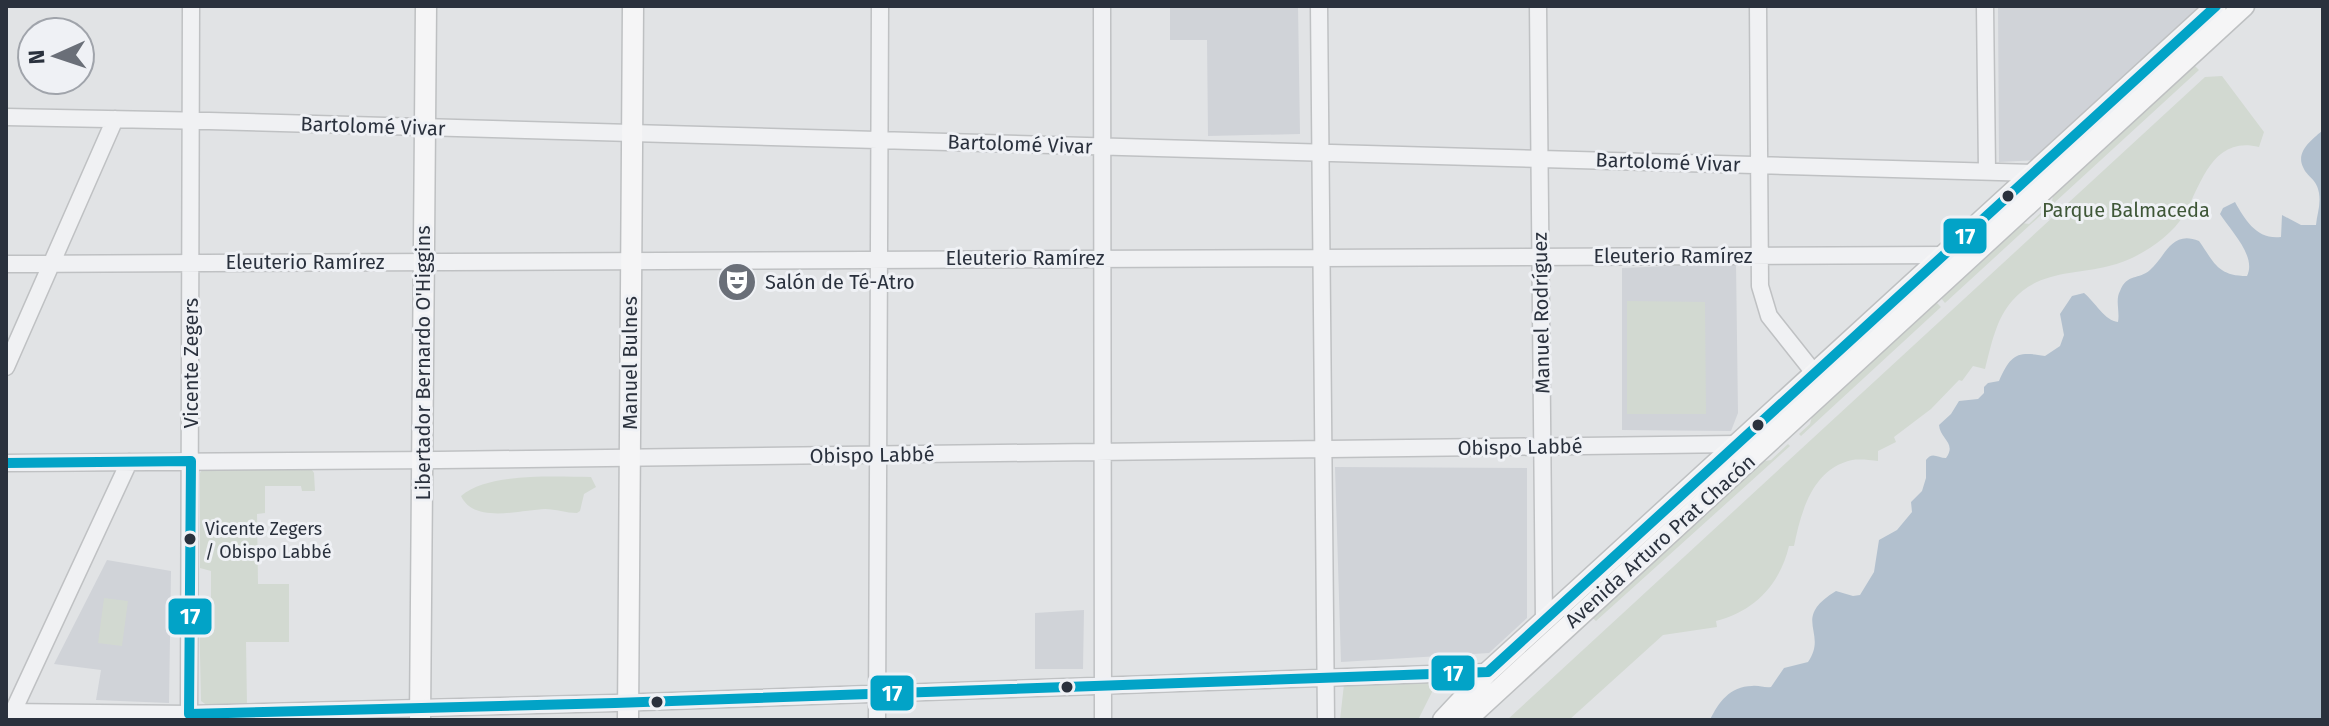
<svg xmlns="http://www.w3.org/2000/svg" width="2329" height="726" font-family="'Fira Sans',sans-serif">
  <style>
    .built { fill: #d0d3d8 }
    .green { fill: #d2d9d1 }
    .water { fill: #b2c0ce }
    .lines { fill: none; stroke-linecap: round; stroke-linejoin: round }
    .minor-casing { stroke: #bfc1c3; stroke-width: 19 }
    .major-casing { stroke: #bec0c2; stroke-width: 23 }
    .minor { stroke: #f0f1f3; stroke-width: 16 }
    .major { stroke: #f5f5f6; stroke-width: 20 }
    .bus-1-casing { stroke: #eff1f5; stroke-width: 16 }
    .bus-1 { stroke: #02a3c7; stroke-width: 10 }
    .bus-dot { fill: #2a313d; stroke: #eff1f5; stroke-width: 3 }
    .labels { text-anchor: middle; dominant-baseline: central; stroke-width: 6; stroke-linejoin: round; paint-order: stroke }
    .bus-label { font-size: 18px; fill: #2a313d; stroke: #eff1f5; text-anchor: start }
    .street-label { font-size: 20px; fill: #2a313d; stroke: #eff1f5 }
    .park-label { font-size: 20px; fill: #3f5738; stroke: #eff1f5 }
    .poi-label { font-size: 20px; fill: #2a313d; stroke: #eff1f5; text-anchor: start }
    .line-badge { stroke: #eff1f5; stroke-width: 3 }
    .badge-label { font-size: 22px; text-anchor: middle; font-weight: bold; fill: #fff }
  </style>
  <rect width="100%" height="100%" fill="#e1e3e5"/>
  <path class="built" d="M1170,6H1298L1300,134L1208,136L1207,40H1170Z
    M1998,6H2199L2038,160L1999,162Z
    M1736,263L1738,413L1731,431L1622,430V268Z
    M1335,467L1527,468V618L1489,653L1341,662Z
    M107,560L171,571L169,703L96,700L101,670L54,664Z
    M1084,610L1083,669H1035V613Z"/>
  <path class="green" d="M2193,64L2199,70L1945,303L1940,297L2022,223L2029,224L2052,202L2053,194Z
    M2222,76L2264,132L2259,147C2212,135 2201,185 2184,215C2169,239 2136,260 2109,266C2074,275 2039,270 2012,301C1996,319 1991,346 1985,369L1973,366L1962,381L1959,380L1931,409L1894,437L1896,442L1878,451V461C1870,460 1860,459 1852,460C1812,469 1801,512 1794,546H1789C1780,584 1755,611 1716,621L1717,627L1663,635L1569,720H1507L2205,77Z
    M1627,301L1705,302L1706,414H1627Z
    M1935,301L1941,307L1801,436L1799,434L1810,424L1813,413Z
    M1788,444L1790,446L1596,621L1590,616L1760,462L1771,460Z
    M308,464L314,473L315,491H302L301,486H265V513L257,514L258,584H289V642H246L247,706H208L201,701L199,609L211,602V571L200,568V473L203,468Z
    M591,477L596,487L584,494L580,511L577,513C566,513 556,509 545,509C520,510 474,524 461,496C489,472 555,477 591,477Z
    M104,598L128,601L122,646L98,643Z
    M1432,682L1436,684L1418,720H1340L1344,684Z"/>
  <path class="water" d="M2323,130V720H1710C1718,703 1730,686 1752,686C1759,685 1764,688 1771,687L1784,668L1808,662C1829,632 1790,619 1836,591L1853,596L1860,595L1874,572L1879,540L1897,530L1912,512L1911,502L1922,491L1926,478V460C1932,451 1938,458 1946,458C1957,443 1940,439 1939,425L1951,414L1959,401L1978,399L1984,393V387L1988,383L1999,381C2011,354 2017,351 2045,356L2060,346L2064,335L2060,314L2072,296L2084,293C2095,302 2105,321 2118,322C2120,311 2115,300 2120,291C2127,273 2139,280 2150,270C2166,256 2171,230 2199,241C2214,262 2217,276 2247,276C2257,256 2230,230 2220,214L2223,208L2235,202C2245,220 2257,240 2281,237L2282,215L2301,225H2316C2317,214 2321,205 2319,193C2317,179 2307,177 2303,167C2295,151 2314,138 2323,130Z"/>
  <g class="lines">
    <defs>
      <path id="minor" d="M1102,6L1103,720
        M1319,6L1326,720
        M1538,6L1544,621
        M1758,6L1760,286L1769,316L1815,374
        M1985,6L1987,171
        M6,117L209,121L2035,173
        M6,264L1947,255
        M6,367L115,119
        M6,463L439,460L1738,444
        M6,712L189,714L615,703L1488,672
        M10,718L129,462
        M189,720L191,6
        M877,720L880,6"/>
      <path id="major" d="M420,720L426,6
        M628,720L633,6
        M1443,720L1488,672L2216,6
        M1466,720L2244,6"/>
    </defs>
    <use href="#minor" class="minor-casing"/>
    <use href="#major" class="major-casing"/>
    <use href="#minor" class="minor"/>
    <use href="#major" class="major"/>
    <defs>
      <path id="bus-1" d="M6,463L191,461L189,714L615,703L1488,672L2216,6"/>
    </defs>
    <use href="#bus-1" class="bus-1-casing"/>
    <use href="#bus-1" class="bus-1"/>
  </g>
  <defs>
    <symbol id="theatre-disc" viewBox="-11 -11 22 22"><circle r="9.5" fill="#6a6f78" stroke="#eff1f5"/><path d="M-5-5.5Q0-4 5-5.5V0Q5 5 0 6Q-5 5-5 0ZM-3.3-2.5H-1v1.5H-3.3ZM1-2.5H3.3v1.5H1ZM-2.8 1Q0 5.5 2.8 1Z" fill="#fff"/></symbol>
  </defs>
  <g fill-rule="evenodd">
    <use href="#theatre-disc" x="715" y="260" width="44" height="44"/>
  </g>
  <g class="bus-dot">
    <circle cx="2008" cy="196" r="7"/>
    <circle cx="1758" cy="425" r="7"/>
    <circle cx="190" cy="539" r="7"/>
    <circle cx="1067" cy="687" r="7"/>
    <circle cx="657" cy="702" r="7"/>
  </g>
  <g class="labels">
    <g class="bus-label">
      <text x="205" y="529">Vicente Zegers<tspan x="205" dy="23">/ Obispo Labbé</tspan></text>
    </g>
    <g class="street-label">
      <text transform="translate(373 126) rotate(2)">Bartolomé Vivar</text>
      <text transform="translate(1020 144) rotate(2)">Bartolomé Vivar</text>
      <text transform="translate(1668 162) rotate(2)">Bartolomé Vivar</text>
      <text x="1673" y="256">Eleuterio Ramírez</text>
      <text x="1025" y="258">Eleuterio Ramírez</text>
      <text x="305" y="262">Eleuterio Ramírez</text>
      <text transform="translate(1541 313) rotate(-91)">Manuel Rodríguez</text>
      <text transform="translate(191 363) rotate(-90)">Vicente Zegers</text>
      <text transform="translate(423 363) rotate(-90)">Libertador Bernardo O'Higgins</text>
      <text transform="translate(630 363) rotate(-90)">Manuel Bulnes</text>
      <text transform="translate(1520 447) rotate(-1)">Obispo Labbé</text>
      <text transform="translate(872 455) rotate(-1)">Obispo Labbé</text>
      <text transform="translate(1660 541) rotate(-42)">Avenida Arturo Prat Chacón</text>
    </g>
    <g class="park-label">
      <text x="2126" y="210">Parque Balmaceda</text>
    </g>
    <g class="poi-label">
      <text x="765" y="282">Salón de Té-Atro</text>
    </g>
  </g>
  <g class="line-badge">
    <rect x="1942" y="217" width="46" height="38" rx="8" fill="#02a3c7"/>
    <rect x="167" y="597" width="46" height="39" rx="8" fill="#02a3c7"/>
    <rect x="1430" y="654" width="46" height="38" rx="8" fill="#02a3c7"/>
    <rect x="869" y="674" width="46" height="38" rx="8" fill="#02a3c7"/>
  </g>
  <g class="badge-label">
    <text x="1965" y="244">17</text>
    <text x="190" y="624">17</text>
    <text x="1453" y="681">17</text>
    <text x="892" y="701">17</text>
  </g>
  <rect width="2329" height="726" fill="none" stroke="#2a313d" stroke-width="16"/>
  <g transform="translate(56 56) rotate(267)"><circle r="38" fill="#eff1f5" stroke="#a0a4ab" stroke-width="2"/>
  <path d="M0-6L14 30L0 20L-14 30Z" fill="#6a6f78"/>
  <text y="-12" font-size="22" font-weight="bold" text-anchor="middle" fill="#2a313d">N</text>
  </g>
</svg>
